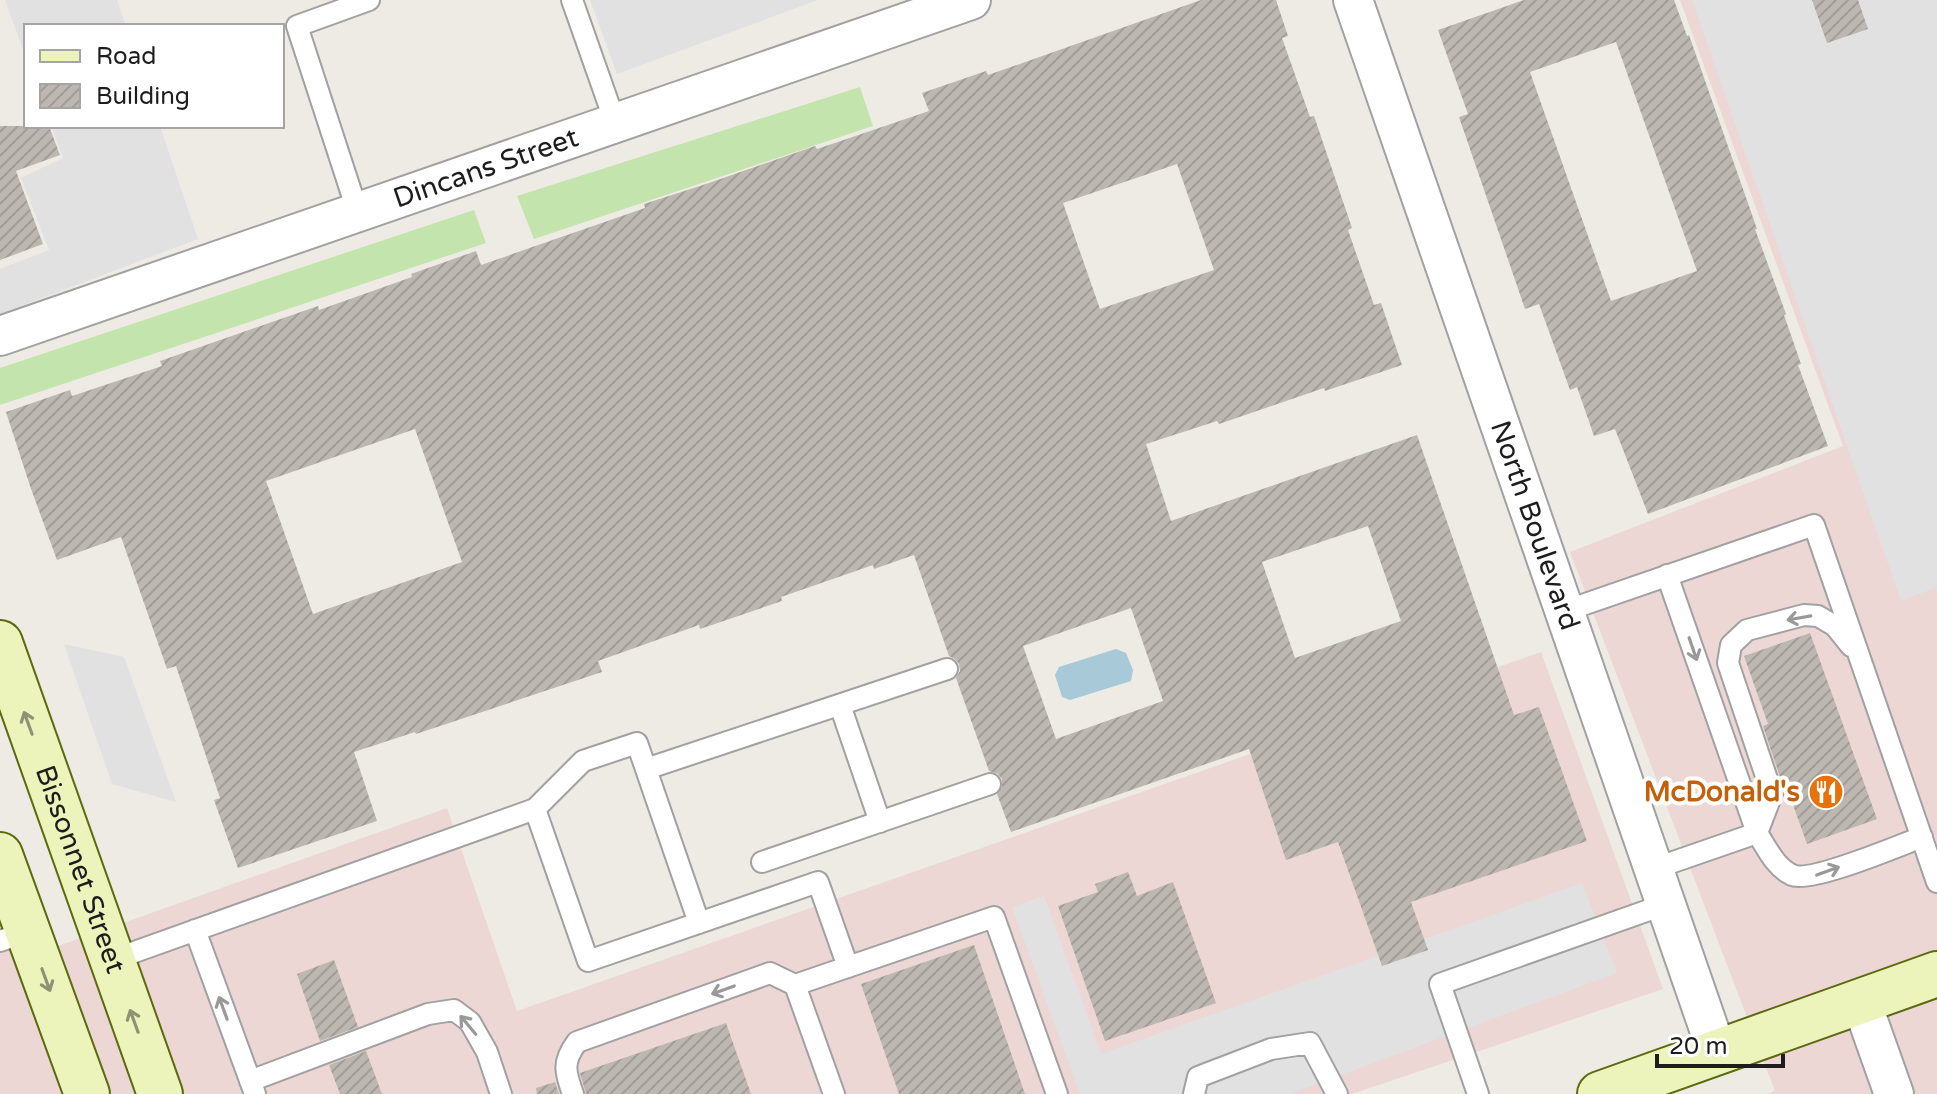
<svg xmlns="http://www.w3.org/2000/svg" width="1937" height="1094" font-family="'Varela Round',sans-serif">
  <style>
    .commercial { fill: #edd7d4 }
    .grass { fill: #c4e4ad }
    .parking { fill: #e1e1e1 }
    .water { fill: #a8c9d8 }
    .building { fill: url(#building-hatch); fill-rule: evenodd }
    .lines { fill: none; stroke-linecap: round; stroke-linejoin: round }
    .lane-casing { stroke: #a1a1a1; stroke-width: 24 }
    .street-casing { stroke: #a1a1a1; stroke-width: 42 }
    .secondary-casing { stroke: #5a6a0e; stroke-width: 48 }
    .lane { stroke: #fff; stroke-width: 20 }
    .street { stroke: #fff; stroke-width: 38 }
    .secondary { stroke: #edf4bb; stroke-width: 44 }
    .oneway { stroke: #999 }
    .oneway2 { stroke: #8f9374 }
    .labels { text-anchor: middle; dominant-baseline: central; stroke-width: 8; stroke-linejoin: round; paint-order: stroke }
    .street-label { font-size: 28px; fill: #1d1d1d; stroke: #fff }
    .food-label { font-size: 28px; font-weight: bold; fill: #c56008; stroke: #fff; text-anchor: end }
  </style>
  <defs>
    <pattern id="building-hatch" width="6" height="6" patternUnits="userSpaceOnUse" patternTransform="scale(2)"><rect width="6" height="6" fill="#bdb7b1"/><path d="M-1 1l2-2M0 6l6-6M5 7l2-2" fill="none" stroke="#a29d98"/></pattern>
  </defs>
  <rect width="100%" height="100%" fill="#edebe4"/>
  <path class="commercial" d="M1680,0H1937V1094H1768L1775,1091L1570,552L1843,446Z
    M1541,652L1663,989L1352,1094H0V917L16,961L447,808L517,1011Z"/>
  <path class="grass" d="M860,87L873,126L534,239L517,196Z
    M474,210L486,243L0,405V368Z"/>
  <path class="parking" d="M5,0H117L126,26H26V58Z
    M590,0H818L617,74Z
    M1692,0H1937V587L1901,601Z
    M51,126H160L198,239L0,314V269L49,250L21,178L63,158Z
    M64,644L124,657L176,802L112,784Z
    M1582,883L1617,973L1289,1094H1080L1012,907L1044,896L1101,1054Z"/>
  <path class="water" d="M1116,649L1126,653L1133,670L1131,681L1070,700L1062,697L1055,675L1059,667Z"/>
  <path class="building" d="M1201,0H1276L1288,36L1282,38L1310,117L1314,116L1352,228L1348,230L1374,305L1381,303L1402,365L1325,391L1324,388L1219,424L1217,421L1146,444L1171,521L1417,435L1514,715L1539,707L1587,841L1411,902L1428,950L1382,966L1338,842L1286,860L1249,749L1011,832L997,794L1002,787V779L998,774L989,771L956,678L960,671L959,664L955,659L949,656L914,555L874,569L873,565L781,597L782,601L700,629L699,625L598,661L602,672L416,734L415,732L354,752L377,821L238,868L214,800L220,798L176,666L167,669L121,537L57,560L30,486L6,412L70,390L72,396L162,366L160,361L318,306L319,310L412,277L411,274L476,251L481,265L645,208L644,204L706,184L815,146L817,149L929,111L922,93L986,71L988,75ZM1177,164L1214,270L1100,309L1063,203ZM415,429L462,562L313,614L266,481ZM1368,526L1401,621L1295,658L1262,562ZM1131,608L1163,701L1056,739L1023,646Z
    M1524,0H1674L1687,36L1689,35L1757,229H1755L1786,314L1784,315L1801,364L1798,365L1828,446L1648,514L1615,429L1594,436L1577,387L1570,390L1539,304L1525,309L1459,117L1468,114L1438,30ZM1616,42L1697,271L1611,301L1530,72Z
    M1812,0H1858L1868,29L1827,43Z
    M0,126H49L60,155L16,171L43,244L0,260Z
    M1810,633L1877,819L1807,844L1787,788L1784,789L1763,726L1768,724L1744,656Z
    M1128,872L1137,896L1173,882L1216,1003L1105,1041L1058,906L1098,892L1095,884Z
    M974,945L1025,1094H899L861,984Z
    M334,960L358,1027L320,1041L297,974Z
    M726,1023L751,1094H586L580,1073Z
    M366,1051L382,1094H340L329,1065Z
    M555,1082L559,1094H537L536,1088Z"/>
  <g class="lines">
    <defs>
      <path id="lane" d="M572,0L615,122
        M358,213L297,26L369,0
        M1667,575L1757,833C1767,848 1775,867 1792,875C1811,883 1898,846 1922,837
        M1565,611L1814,525L1937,882
        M840,705L880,822
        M646,769L947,669
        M535,809L583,761L637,743L699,923
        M762,862L990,784
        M1653,869L1757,833L1772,794L1728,663L1731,645L1747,630L1804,615L1818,616L1835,626L1851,646
        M195,930L255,1094
        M0,941L28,931
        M112,960L535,809L588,961L818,882L848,967
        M795,985L834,1094
        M250,1081L428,1014L454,1010L470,1022L487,1052L501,1094
        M573,1094C565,1072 562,1062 577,1042L770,973L795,985L994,917L1057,1094
        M1194,1094L1198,1077L1271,1049L1310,1043L1337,1094
        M1478,1094L1440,984L1666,904"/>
      <g id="street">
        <path id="s1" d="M1353,0L1717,1052"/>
        <path id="s2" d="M0,336L971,0"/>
        <path d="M1861,1001L1894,1094"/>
      </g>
      <g id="secondary">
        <path id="s3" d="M0,643L160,1094"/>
        <path d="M0,855L87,1094"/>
        <path d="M1600,1094L1937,974"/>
      </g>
    </defs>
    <use href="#lane" class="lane-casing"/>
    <use href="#street" class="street-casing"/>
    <use href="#secondary" class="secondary-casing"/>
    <use href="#lane" class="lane"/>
    <use href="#street" class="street"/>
    <use href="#secondary" class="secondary"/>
  </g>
  <defs><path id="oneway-shaft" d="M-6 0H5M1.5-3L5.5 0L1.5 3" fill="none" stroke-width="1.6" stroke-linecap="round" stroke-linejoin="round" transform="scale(2)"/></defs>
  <g class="oneway">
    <use href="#oneway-shaft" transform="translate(1799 618) rotate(170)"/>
    <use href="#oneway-shaft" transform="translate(1693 649) rotate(71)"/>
    <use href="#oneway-shaft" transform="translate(1828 871) rotate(-20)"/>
    <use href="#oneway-shaft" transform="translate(723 990) rotate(160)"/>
    <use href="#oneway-shaft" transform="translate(223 1008) rotate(-110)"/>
    <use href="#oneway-shaft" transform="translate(468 1025) rotate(-130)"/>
  </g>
  <g class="oneway2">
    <use href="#oneway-shaft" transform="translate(28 723) rotate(-110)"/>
    <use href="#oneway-shaft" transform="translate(46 980) rotate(70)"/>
    <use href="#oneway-shaft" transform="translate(134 1021) rotate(-110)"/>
  </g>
  <defs>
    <symbol id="restaurant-disc" viewBox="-11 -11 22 22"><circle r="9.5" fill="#e8710a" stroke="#fff"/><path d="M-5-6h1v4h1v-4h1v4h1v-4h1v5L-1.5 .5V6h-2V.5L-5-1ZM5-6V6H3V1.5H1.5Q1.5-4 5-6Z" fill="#fff"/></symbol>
  </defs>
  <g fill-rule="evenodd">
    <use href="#restaurant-disc" x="1806" y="772" width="40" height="40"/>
  </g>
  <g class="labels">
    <g class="street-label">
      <text stroke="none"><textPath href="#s2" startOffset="514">Dincans Street</textPath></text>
      <text stroke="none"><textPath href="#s1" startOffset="556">North Boulevard</textPath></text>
      <text stroke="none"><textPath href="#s3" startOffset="240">Bissonnet Street</textPath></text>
    </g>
    <g class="food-label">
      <text x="1800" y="792">McDonald's</text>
    </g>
  </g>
  <rect x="24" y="24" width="260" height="104" fill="#ffffff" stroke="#a5a5a5" stroke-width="2"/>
  <rect x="40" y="50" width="40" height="12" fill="#edf4bb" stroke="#a5a5a5" stroke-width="2"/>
  <text x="96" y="64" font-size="24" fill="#1d1d1d">Road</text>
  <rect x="40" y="84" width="40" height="24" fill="url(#building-hatch)" stroke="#a5a5a5" stroke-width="2"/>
  <text x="96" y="104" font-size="24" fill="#1d1d1d">Building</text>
  <path d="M1657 1054v12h126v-12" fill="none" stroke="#1d1d1d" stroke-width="4"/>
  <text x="1669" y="1054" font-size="24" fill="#1d1d1d" stroke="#ffffff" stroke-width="6" paint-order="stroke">20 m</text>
</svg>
